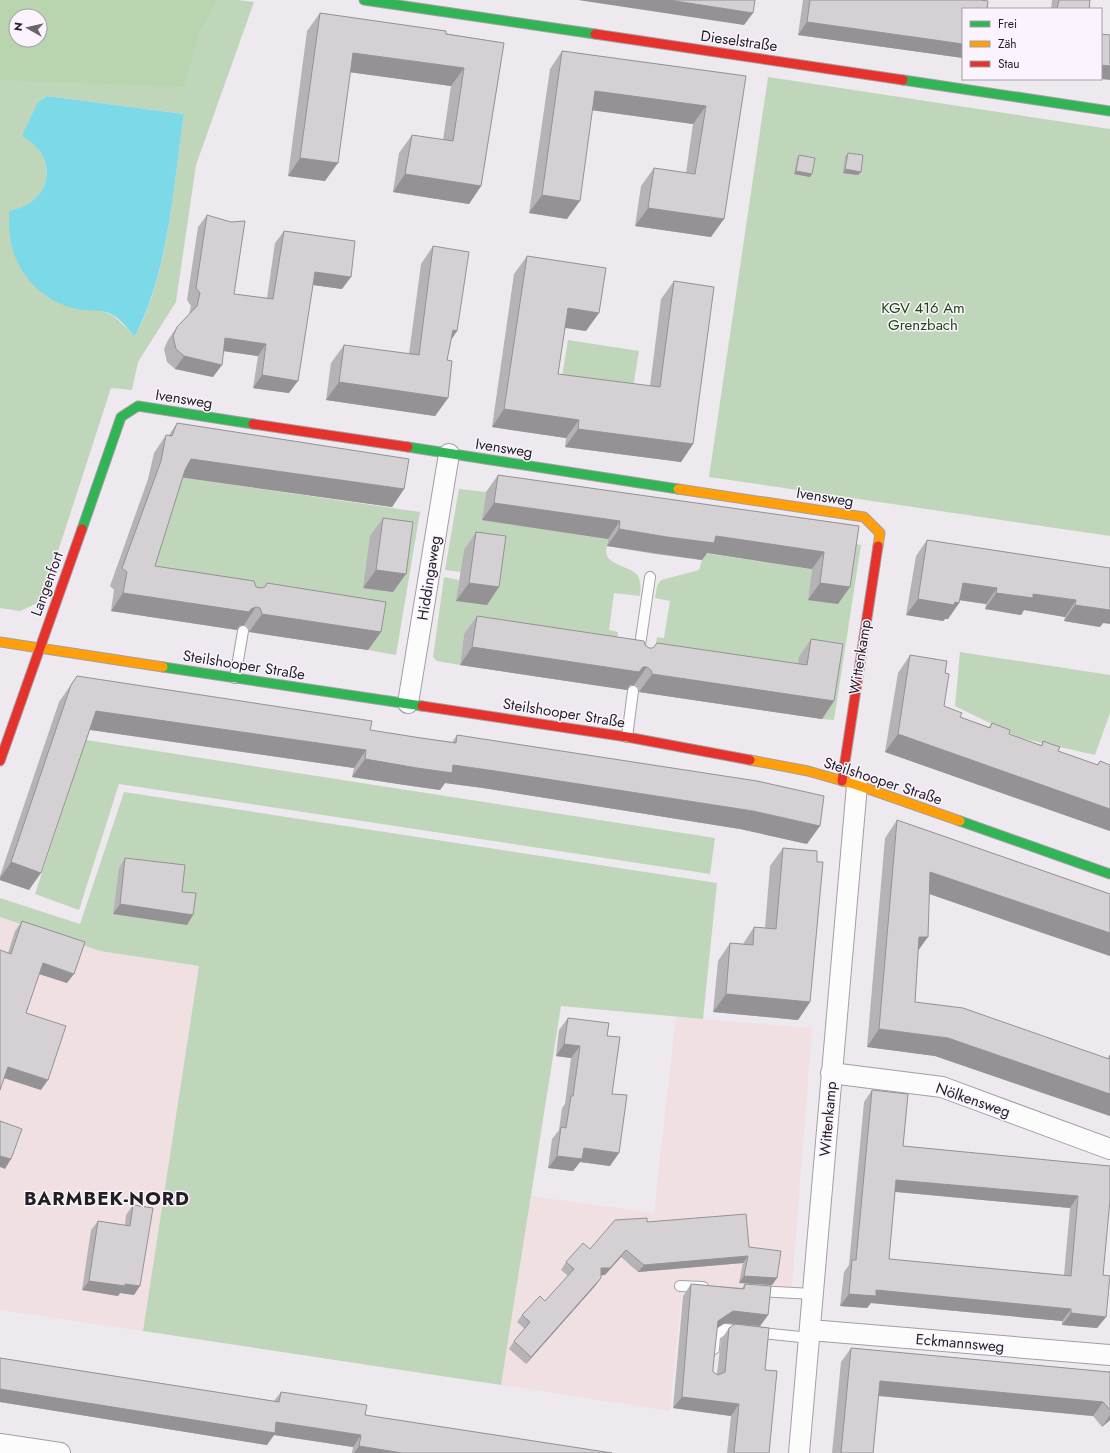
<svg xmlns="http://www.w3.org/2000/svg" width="1110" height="1453" font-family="Jost,sans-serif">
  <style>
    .education { fill: #f0e0e2 }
    .green { fill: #c0d6bb; fill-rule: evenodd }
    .forest { fill: #b8d5af; fill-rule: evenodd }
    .water { fill: #7cd9e7 }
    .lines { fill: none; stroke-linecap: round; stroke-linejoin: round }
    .lane-casing { stroke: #a39fa4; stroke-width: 12 }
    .street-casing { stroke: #a39fa4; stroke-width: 22 }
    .fast-casing { stroke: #a39fa4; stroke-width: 11 }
    .slow-casing { stroke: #a39fa4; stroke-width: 11 }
    .jam-casing { stroke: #a39fa4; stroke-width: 11 }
    .lane { stroke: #fcfcfd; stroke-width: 10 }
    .street { stroke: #fcfcfd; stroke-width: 20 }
    .fast { stroke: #30b455; stroke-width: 9 }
    .slow { stroke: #ff9f0a; stroke-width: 9 }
    .jam { stroke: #e5322d; stroke-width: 9 }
    .wall { fill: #b6b3b6; fill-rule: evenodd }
    .shaded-wall { fill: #949294 }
    .building { fill: #d4d0d4; stroke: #949294; fill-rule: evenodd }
    .labels { text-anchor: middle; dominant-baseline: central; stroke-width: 3; stroke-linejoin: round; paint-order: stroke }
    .street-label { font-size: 15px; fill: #221f24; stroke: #fbf4fe }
    .park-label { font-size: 15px; fill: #214514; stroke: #fbf4fe }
    .district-label { font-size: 19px; font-weight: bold; letter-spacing: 1px; fill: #221f24; stroke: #fbf4fe }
  </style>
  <rect width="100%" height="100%" fill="#ede9ef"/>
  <path class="education" d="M0,917L100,951L199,966L143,1331L0,1310Z
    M676,1017L812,1028L791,1298L682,1291L670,1411L501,1385L531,1196L654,1213Z"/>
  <path class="green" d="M0,0H238L254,2L196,165L176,302L138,362L132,390L111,388L42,601L20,611L0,608ZM16,16H40V40H16ZM47,96L184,114C173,185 169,273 135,336L114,316L100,310L73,308L9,212C47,204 60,168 31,141L38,102Z
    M768,77L1110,129V536L709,477Z
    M568,340L639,351L632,394L561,383Z
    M178,477L420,512L396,655L368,650L143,584Z
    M459,489L486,492L483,520L608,539L606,552L608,558C627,574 644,564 640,596L614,593L609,630L618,632L615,656L464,634L460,665L437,661L433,657L444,577L459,580L457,601L487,605L464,550L461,572L445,570Z
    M847,543L861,545L834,720L822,719L830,662L795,683L653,662L657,637L664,638L670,601L655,598L657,586L661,580L699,570L704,553L812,569L808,600Z
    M960,652L1110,675V713L1095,755L1020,738L955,706Z
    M86,740L715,838L710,874L119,784L79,910L35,894Z
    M124,792L717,883L703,1019L561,1006L501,1385L143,1331L199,966L100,951L0,917V898L80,924Z"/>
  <path class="forest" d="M0,0H217L199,33L184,87L0,80ZM16,16H40V40H16Z"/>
  <path class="water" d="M47,96L184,114C173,188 169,270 135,336C128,330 121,319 113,315C100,308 87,312 73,308C43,301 16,273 11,242C9,232 9,221 9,211C52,204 61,157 22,136L38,102Z"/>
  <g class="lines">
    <defs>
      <path id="lane" d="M639,652L650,577
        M235,678L243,631
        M627,737L633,691
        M680,1286L703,1287
        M757,1291L813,1294
        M714,1349L715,1336L725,1329L810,1338"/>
      <path id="street" d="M408,703L449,454
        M831,1073L942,1087L1110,1149
        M810,1330L1110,1355
        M0,1444L60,1453
        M799,1453L857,785"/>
      <path id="fast" d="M364,0L595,34
        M903,80L1110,111
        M408,447L678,489
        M82,529L121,417L138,406L253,424
        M163,667L422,706
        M960,821L1110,874"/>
      <path id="slow" d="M678,489L864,517L880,533L878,546
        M0,642L163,667
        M750,760L808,771L857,785L960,821"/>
      <path id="jam" d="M595,34L903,80
        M253,424L408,447
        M422,706L627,737L750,760
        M0,761L82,529
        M842,781L878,546"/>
    </defs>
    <use href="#lane" class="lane-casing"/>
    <use href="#street" class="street-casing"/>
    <use href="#fast" class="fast-casing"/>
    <use href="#slow" class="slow-casing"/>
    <use href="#jam" class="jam-casing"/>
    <use href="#lane" class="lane"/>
    <use href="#street" class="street"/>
    <use href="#fast" class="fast"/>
    <use href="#slow" class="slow"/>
    <use href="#jam" class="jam"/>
  </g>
  <path class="wall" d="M803,0H980L963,9V58L798,35Z
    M1052,0H1090L1089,9H1051Z
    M320,13L504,43L481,186L469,204L393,192L399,153L412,135L443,140L451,86L350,72L325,181L288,176L307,31Z
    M562,51L746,76L711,237L635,226L641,186L654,168L686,173L693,124L592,110L567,219L529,213L550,69Z
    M848,153L858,175L843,173L845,156Z
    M799,155L810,177L794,174L797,158Z
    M207,215L234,294L267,298L275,243L284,231L342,289L313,285L289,393L253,388L258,356L223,351L213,377L175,369L167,362L164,349L168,340L177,327L189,314L191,306L187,300L198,227Z
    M433,246L457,331L451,339L447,360L448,398L435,416L326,400L331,363L344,345L409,354L421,264Z
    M527,256L586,331L565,328L558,374L650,386L661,299L674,281L693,444L681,462L565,447L566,438L492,427L514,274Z
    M177,423L404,489L392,507L183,477L155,566L256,587L260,588L265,587L267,583L381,632L368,650L249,632L247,626L244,625L239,626L237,630L111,611L114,590L110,586L148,479L154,453L166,435H169Z
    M498,475L859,526L838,604L808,600L812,569L707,553L702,560L655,554L607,546L608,539L482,520L486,492Z
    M383,518L393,592L363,588L370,536Z
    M476,532L487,605L456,601L464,550Z
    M927,540L1110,568L1103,623L1100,627L1064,621L1065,617L1024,610L1021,615L985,609L986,604L960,600L959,603L948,619H945L943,621L906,615L916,556Z
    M477,616L645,645L649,648L798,664L799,657L811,639L834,701L822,719L639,692V688L634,685H630L627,690L460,665L464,634Z
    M910,655L945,673L944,706L960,717L989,727L992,723L1009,734L1041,745L1043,741L1058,751L1097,765L1100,761L1110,765V831L885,752L898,673Z
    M77,676L370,730L421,738L452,742L457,735L807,844L740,829L483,788L445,783L440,790L405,785L352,777L354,768L90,730L29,890L0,880V876L59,702Z
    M897,820L1110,894V956L929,894L918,951L915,1002L1107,1059L1110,1055V1116L935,1056L867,1047L885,838Z
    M783,848L810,1002L798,1020L713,1012L718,961L730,943L743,944L754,927L765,928L770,866Z
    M125,858L182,892L193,915L187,925L113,914L119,868Z
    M22,921L67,983L39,974L26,1013L41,1090L4,1078L8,953L15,931Z
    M568,1018L607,1036L612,1094L610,1166L580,1162L573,1171L548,1168L552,1139L559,1130L562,1108L565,1104L571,1058L556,1056L559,1030Z
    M872,1090L903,1146L1110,1166L1103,1275L1106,1317L1097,1328L1062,1325V1321L871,1303L867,1308L840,1306L844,1272L849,1265L864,1102ZM895,1192L1070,1208L1064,1275L889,1259Z
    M133,1205L134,1295L120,1293L118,1296L82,1290L91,1230L98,1221L125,1225L126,1215Z
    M647,1222L749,1247L777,1278L772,1285L739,1283L743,1263L638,1272L621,1257L605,1275H601V1278L596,1285L526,1364L509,1349L514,1341L525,1329L517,1322L522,1315L545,1301L568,1276L561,1270L566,1262L590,1249Z
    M691,1284L742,1288L745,1284L768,1315L760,1326L725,1323L717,1328L713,1368V1372L717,1374L721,1340L729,1328L765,1370L769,1453H727L731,1416L673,1408L683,1296Z
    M851,1348L1109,1372L1110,1371V1420L1102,1427L1093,1416L878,1396L873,1453H832L841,1362Z
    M0,1358L274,1401L281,1392L365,1415L612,1453H352L353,1447L274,1435L267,1445L0,1402Z"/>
  <path class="shaded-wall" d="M578,0H669L753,13L744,25Z
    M807,22L963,44V58L798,35Z
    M353,53L464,68L451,86L341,71Z
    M1101,65L1110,66V80L1101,79Z
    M595,91L706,106L693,124L583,109Z
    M300,158L338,163L325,181L288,176Z
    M845,169L861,172L858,175L843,173Z
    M796,171L812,174L810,177L794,174Z
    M405,174L481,186L469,204L393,192Z
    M542,195L580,201L567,219L529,213Z
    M648,208L724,219L711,237L635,226Z
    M315,272L351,277L342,289L306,284Z
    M568,308L599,313L586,331L555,326Z
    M453,330L457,331L445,349Z
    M225,338L266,344L258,356L216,350Z
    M184,356L222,365L213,377L175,369Z
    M262,375L298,381L289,393L253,388Z
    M339,382L448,398L435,416L326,400Z
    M504,409L579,420L566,438L492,427Z
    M578,429L693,444L681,462L565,447Z
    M191,459L404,489L392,507L178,477Z
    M494,503L620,521L608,539L482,520Z
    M619,529L716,536L824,552L812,569L707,553L702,560L607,546Z
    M376,570L406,574L393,592L363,588Z
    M469,583L499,587L487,605L456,601Z
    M820,583L850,587L838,604L808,600Z
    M963,583L997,588L986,604L951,599Z
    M123,593L256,607L244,625L239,626L237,630L111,611Z
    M996,593L1033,594L1076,600L1065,617L1024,610L1021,615L985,609Z
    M918,599L955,602L959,603L948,619H945L943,621L906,615Z
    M1075,605L1110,610V624L1103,623L1100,627L1064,621Z
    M262,614L381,632L368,650L249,632Z
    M472,647L643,667H647L634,685H630L627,690L460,665Z
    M652,674L834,701L822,719L639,692Z
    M96,711L366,750L354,768L84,729Z
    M898,734L1110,809V831L885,752Z
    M365,759L453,765L495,771L753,811L820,826L807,844L740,829L483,788L445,783L440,790L405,785L352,777Z
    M11,862L41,873L29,890L0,880V878Z
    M930,872L1110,933V956L918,890Z
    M120,904L193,915L187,925L113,914Z
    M919,937H928L915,955Z
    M43,963L74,974L67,983L36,973Z
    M726,994L810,1002L798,1020L713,1012Z
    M879,1029L948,1038L1110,1094V1116L935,1056L867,1047Z
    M564,1044L580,1046L571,1058L556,1056Z
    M8,1067L48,1080L41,1090L1,1077Z
    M584,1148L619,1153L610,1166L580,1162L573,1171L548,1168L557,1156Z
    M0,1156L11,1159L5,1169L0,1167Z
    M896,1180L1078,1196L1070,1208L887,1191Z
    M626,1250L621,1257L605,1275L596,1276L601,1268Z
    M748,1256L743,1263L638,1272L644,1265Z
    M744,1276L777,1278L772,1285L739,1283Z
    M601,1278L596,1285L526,1364L531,1357Z
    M89,1281L125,1284L140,1286L134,1295L120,1293L118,1296L82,1290Z
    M876,1290L1071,1309L1062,1321L871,1303L867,1308L840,1306L849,1294Z
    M733,1311L768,1315L760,1326L725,1323L710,1332L718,1321Z
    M1071,1313L1106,1317L1097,1328L1062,1325Z
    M880,1381L1103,1402L1093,1416L870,1395Z
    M0,1389L276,1422L361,1435L353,1447L274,1435L267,1445L0,1402Z
    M682,1397L739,1404L731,1416L673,1408Z
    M1110,1415V1420L1102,1427Z
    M359,1446L402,1453H354Z"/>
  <path class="building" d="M669,0H755L753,13Z
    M810,0H980L988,1L987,9H963V44L807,22Z
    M1059,0H1090L1089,9H1057Z
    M320,13L446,31V34L504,43L481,186L405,174L412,135L453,141L464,68L353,53L338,163L300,158Z
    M1101,34L1110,35V66L1101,65Z
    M562,51L746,76L724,219L648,208L654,168L695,174L706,106L595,91L580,201L542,195Z
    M848,153L863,155L861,172L845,169Z
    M799,155L815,158L812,174L796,171Z
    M207,215L231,222L245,221L234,294L273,299L284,231L355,241L351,277L315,272L298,381L262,375L266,344L225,338L222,365L184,356L176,349L173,336L177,327L197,306L200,293L196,288Z
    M433,246L469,252L457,331L453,330L447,360L452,361L448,398L339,382L344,345L419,355Z
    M527,256L606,268L599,313L568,308L558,374L660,387L674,281L714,287L693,444L578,429L579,420L504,409Z
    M177,423L409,459L404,489L191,459L185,470L155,566L254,581L256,587L260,588L265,587L267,583L386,602L381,632L262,614L260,608L256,607L251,609L249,612L123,593L127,572L122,568L161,461L166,435L172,436Z
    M498,475L859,526L850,587L820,583L824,552L716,536L714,543L667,537L619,529L620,521L494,503Z
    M383,518L413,522L406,574L376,570Z
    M476,532L506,536L499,587L469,583Z
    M927,540L1110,568V610L1075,605L1076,600L1033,594V598L996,593L997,588L963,583L959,603L955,602L954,605L918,599Z
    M477,616L644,641L645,645L649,648H653L657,643L807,665L811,639L843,644L834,701L652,674L651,670L647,667H643L639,672L472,647Z
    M910,655L947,661L945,673L949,674L944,706L962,713L960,717L990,728L992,723L1010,730L1009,734L1042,746L1043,741L1051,744L1060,747L1058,751L1098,765L1100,761L1110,765V809L898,734Z
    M77,676L372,721L370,730L421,738L456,743L457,735L757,781L824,796L820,826L753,811L495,771L453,765L452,773L417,768L365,759L366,750L96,711L41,873L11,862L71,685Z
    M897,820L1110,894V933L930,872L928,937H919L915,1002L963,1008L1109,1059L1110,1055V1094L948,1038L879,1029Z
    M783,848L817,851V862H823L810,1002L726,994L730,943L753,945L754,927L776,929Z
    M125,858L185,865L182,892L196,893L193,915L120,904Z
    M22,921L85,942L74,974L43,963L26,1013L66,1026L48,1080L8,1067L0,1090V950L11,954Z
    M568,1018L609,1023L607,1036L620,1037L612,1094L627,1095L619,1153L584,1148L582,1159L557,1156L561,1127L566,1128L571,1096H573L580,1046L564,1044Z
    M872,1090L908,1094L903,1146L1110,1166V1200L1103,1275L1110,1276L1106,1317L1071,1313V1309L876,1290V1296L849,1294L852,1260H856ZM896,1180L1078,1196L1071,1276L889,1259Z
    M0,1121L22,1129L11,1159L0,1156Z
    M133,1205L153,1208L140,1286L125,1284V1286L89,1281L98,1221L130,1226Z
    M746,1214L749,1247L781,1251L777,1278L744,1276L748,1256L644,1265L626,1250L610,1268H601V1278L531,1357L514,1341L530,1322L522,1315L540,1296L545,1301L574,1269L566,1262L583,1243L590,1249L615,1220L647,1218V1222Z
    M691,1284L744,1289L745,1284L771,1286L768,1315L733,1311L718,1321L713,1368V1372L718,1375L725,1372L729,1328L735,1324L769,1328L765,1370L777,1371L769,1453H734L739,1404L682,1397Z
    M851,1348L1109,1372L1110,1371V1410L1103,1402L880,1381L873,1453H841Z
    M0,1358L279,1402L281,1392L367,1405L365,1415L612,1453H402L359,1446L361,1435L276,1422L275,1433L0,1389Z"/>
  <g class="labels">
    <g class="street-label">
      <text transform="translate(739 41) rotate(8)">Dieselstraße</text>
      <text transform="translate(184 399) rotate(9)">Ivensweg</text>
      <text transform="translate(504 448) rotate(9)">Ivensweg</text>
      <text transform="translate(825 497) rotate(9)">Ivensweg</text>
      <text transform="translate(429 578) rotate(-81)">Hiddingaweg</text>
      <text transform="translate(47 584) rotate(-70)">Langenfort</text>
      <text transform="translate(860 657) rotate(-81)">Wittenkamp</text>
      <text transform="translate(244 665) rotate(9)">Steilshooper Straße</text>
      <text transform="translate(564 713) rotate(9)">Steilshooper Straße</text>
      <text transform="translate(883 781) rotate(18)">Steilshooper Straße</text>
      <text transform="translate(973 1100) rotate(19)">Nölkensweg</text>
      <text transform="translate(828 1119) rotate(-85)">Wittenkamp</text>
      <text transform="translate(960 1343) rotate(5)">Eckmannsweg</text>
    </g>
    <g class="park-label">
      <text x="923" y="308">KGV 416 Am<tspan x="923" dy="17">Grenzbach</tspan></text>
    </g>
    <g class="district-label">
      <text x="107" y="1198">BARMBEK-NORD</text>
    </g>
  </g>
  <rect x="962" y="8" width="140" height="72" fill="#fbf4fe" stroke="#a49fa7"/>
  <rect x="970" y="21" width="20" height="6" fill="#30b455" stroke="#a49fa7"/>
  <text x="998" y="28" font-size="12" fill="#221f24">Frei</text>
  <rect x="970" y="41" width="20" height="6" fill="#ff9f0a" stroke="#a49fa7"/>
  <text x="998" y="48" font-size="12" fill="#221f24">Zäh</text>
  <rect x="970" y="61" width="20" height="6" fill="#e5322d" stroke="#a49fa7"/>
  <text x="998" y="68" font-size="12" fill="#221f24">Stau</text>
  <g transform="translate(28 28) rotate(278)"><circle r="19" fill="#fbf4fe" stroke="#a49fa7"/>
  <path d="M0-3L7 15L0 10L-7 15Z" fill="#69666b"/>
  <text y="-6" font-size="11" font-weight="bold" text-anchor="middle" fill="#221f24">N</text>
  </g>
</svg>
